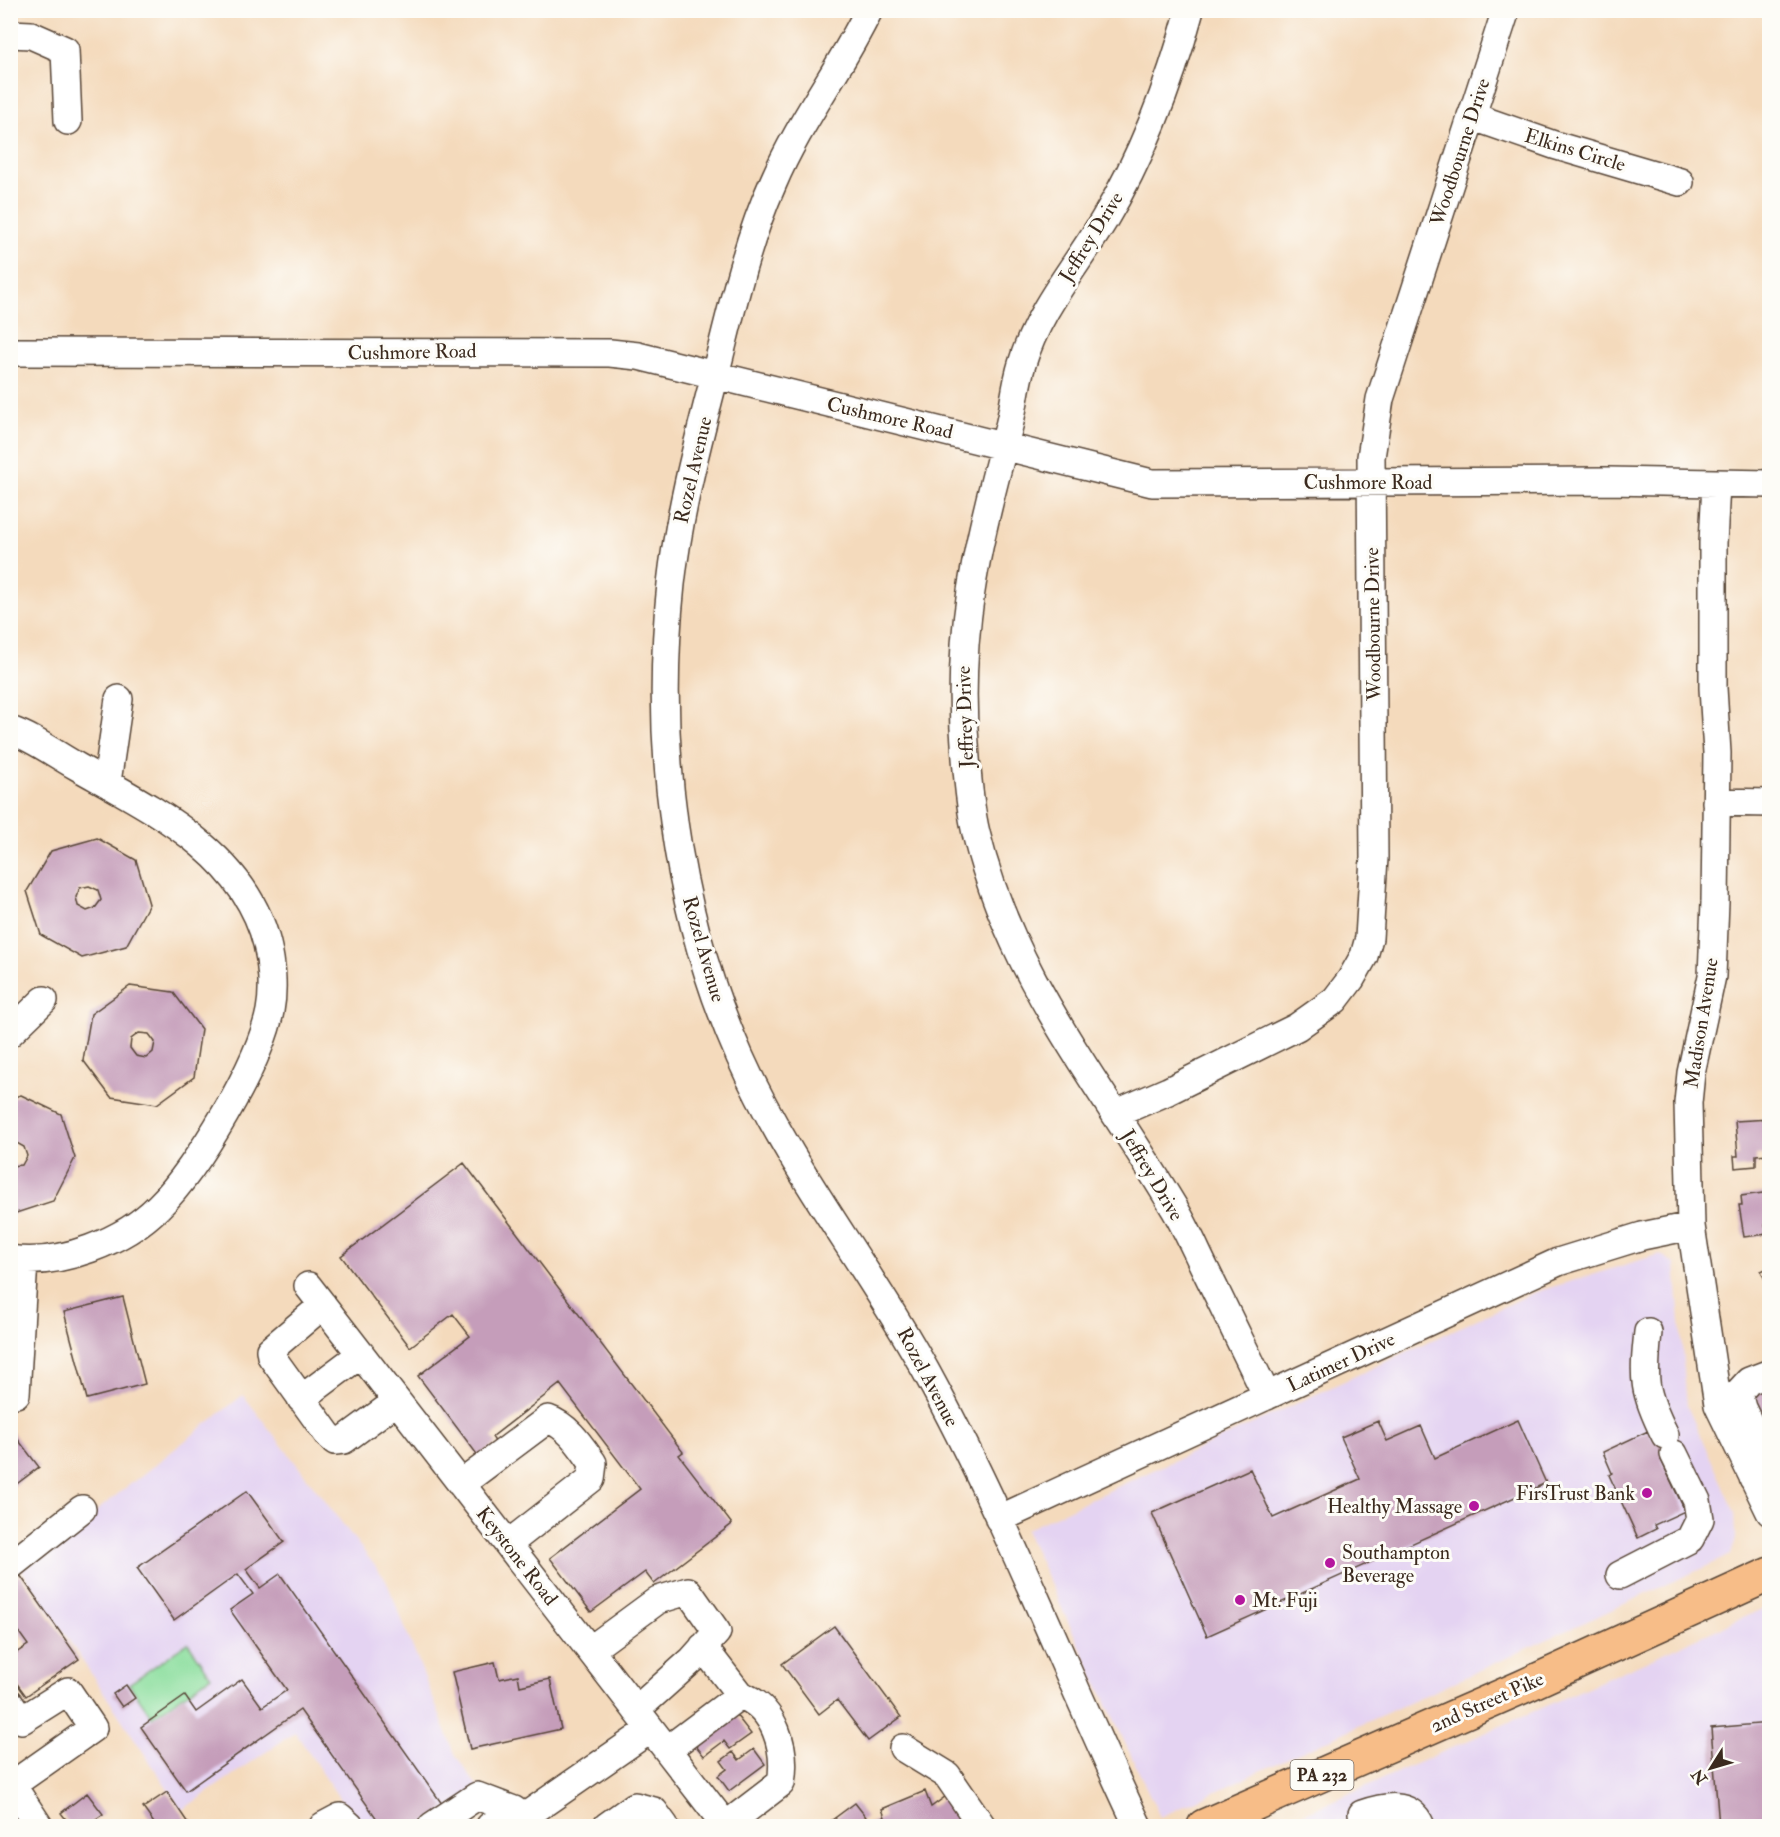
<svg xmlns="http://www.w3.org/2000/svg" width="1780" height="1837" font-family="'IM FELL Double Pica',serif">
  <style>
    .built { fill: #e4d3f2 }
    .green { fill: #8bde9e; stroke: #63845e; stroke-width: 1.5 }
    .building { fill: #c59dba; fill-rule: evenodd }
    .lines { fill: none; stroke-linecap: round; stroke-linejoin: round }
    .minor-casing { stroke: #574436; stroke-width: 30 }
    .major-casing { stroke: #574436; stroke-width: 36 }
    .minor { stroke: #fff; stroke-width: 27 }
    .major { stroke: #f7bd88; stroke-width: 33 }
    .poi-dot { fill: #b5179e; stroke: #fdfcf7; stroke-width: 2 }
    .labels { text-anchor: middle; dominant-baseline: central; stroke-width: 6; stroke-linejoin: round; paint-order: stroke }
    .shield { fill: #fdfcf7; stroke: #75695f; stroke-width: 1.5 }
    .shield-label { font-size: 18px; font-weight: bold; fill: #3b2a1e }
    .street-label { font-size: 20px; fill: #3b2a1e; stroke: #fdfcf7 }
    .poi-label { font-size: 20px; fill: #3b2a1e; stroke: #fdfcf7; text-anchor: end }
  </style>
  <rect width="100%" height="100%" fill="#fdfcf7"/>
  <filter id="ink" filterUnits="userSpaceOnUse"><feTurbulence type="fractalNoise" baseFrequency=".0167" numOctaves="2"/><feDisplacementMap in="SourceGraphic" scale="12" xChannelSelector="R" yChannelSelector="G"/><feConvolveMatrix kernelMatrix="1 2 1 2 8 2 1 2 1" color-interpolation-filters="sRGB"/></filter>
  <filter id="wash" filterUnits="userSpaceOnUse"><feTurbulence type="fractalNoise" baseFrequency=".008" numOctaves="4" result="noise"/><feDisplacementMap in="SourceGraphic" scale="24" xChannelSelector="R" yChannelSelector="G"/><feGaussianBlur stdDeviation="1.35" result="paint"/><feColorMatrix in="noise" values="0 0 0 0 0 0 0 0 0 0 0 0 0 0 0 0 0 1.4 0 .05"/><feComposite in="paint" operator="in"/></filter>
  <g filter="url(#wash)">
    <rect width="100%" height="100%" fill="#f4dabc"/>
    <path class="built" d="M1660,1254L1675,1264L1687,1406L1735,1513L1736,1538L1731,1555L1160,1817L1025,1530L1533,1293Z
      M243,1395L386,1580L455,1754L479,1789L423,1826H358L295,1732L182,1810L22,1570Z
      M1769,1606V1826H1275L1324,1805Z"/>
    <path class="green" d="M188,1643L211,1676L152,1717L129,1684Z"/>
    <g id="blocks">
      <path class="building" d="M97,838L136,860L149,904L126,946L82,958L41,935L27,891L51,851ZM89,886L98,890L101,900L95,908L87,911L78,906L76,897L80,888Z
        M130,986L173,992L201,1029L194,1077L157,1104L111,1097L83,1060L91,1014ZM139,1033L149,1034L155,1042L153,1052L146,1058L136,1056L130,1048L131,1039Z
        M21,1095L61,1114L75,1158L53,1201L10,1215V1166L22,1165L27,1156L24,1147L15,1142L10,1143V1098Z
        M1770,1119V1154L1756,1155V1166L1735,1168L1734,1156H1738L1735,1121Z
        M464,1163L683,1452L679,1455L732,1524L654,1584L645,1572L591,1612L550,1558L640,1489L560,1384L492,1437L496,1443L479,1457L418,1376L470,1336L453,1314L410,1347L341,1256Z
        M1770,1192V1224L1765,1225L1767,1234L1744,1237L1739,1205H1742L1741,1196Z
        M1770,1267V1290L1761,1271Z
        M123,1297L145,1384L87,1399L64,1312Z
        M1770,1385V1442L1748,1395Z
        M1518,1420L1546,1483L1207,1636L1152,1513L1250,1469L1273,1518L1360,1479L1341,1437L1378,1421L1387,1441L1421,1426L1435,1458Z
        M10,1429L39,1467L10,1489Z
        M1648,1431L1653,1441L1665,1435L1674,1454L1661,1460L1685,1511L1654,1525L1656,1529L1638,1538L1609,1475L1612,1473L1603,1452Z
        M247,1491L284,1542L246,1569L260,1588L280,1574L445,1808L419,1826H382L300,1710L186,1791L141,1727L185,1696L196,1712L242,1679L262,1707L287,1690L230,1610L253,1594L238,1574L174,1620L137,1568Z
        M20,1575L79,1659L26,1696L10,1674V1657L28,1645L10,1620V1581Z
        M834,1626L901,1717L868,1741L837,1700L819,1714L782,1664Z
        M495,1662L499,1679L518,1675L520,1686L550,1679L561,1729L470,1749L452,1672Z
        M126,1685L135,1698L122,1707L113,1694Z
        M733,1711L751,1734L730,1749L724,1741L704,1756L692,1741Z
        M1770,1723V1826H1719L1711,1728Z
        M754,1749L765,1764L729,1791L718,1776L727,1769L721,1761L733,1752L739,1760Z
        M925,1791L931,1807L949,1794L972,1826H863L885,1817L882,1809Z
        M167,1792L190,1826H156L143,1808Z
        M87,1793L103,1814L86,1826H71L61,1813Z
        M855,1803L866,1817L853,1826H824Z"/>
    </g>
  </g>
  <g filter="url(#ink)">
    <use href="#blocks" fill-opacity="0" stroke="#574436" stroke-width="1.5"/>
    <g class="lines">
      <defs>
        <path id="minor" d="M869,10C840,70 799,122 773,183C746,243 732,308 716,371C698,441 679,512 671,584C654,743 674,909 740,1057C793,1175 875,1274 935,1388C1011,1530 1069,1681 1138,1826
          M1190,10C1170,84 1143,155 1104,220C1075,268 1038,310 1022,364C1015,386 1014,409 1008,430C976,546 955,637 966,758C968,783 970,808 976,833C1011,978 1099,1081 1173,1206C1186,1227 1196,1251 1207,1273C1227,1314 1247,1355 1267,1396
          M10,34L31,35L65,50L68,121
          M1471,116L1554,145L1680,182
          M10,352L610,353L638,356L1152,483L1608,481L1770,484
          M1716,484L1713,543V688L1717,753L1715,902L1712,976L1691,1073L1688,1103L1691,1226L1718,1405L1770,1512
          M10,730C34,738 56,755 78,767C152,809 245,853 267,944C272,964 274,990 270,1011C260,1063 197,1169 159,1206C125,1241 59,1267 10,1259
          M107,782L119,699
          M1716,802L1770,803
          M10,1033L44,1000
          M1115,1114L1168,1091L1297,1027L1335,1000L1351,979L1364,956L1369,938L1374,858L1371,457L1380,399L1506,10
          M308,1286L726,1826
          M323,1305L270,1350L271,1356L328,1435L335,1441L344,1440L397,1401
          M1648,1332C1643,1380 1643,1391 1665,1435
          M16,1394L24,1261
          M301,1399L361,1354
          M1753,1478L1765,1474L1768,1468L1767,1461L1742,1408L1738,1393L1749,1381L1770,1373
          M461,1484L548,1419C568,1426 580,1445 593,1463L591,1479L508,1544
          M999,1519L1558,1262L1642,1236L1691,1226
          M10,1566L82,1509
          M1620,1575L1690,1539L1700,1519L1697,1501L1674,1454
          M703,1647L740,1695
          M590,1650L658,1600L688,1591L717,1632L692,1660L636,1710
          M10,1703L22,1720L68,1691L93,1728L12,1785
          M903,1748L947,1775L982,1826
          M667,1750L740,1695C775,1707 787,1749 781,1783L725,1826
          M10,1782L39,1826
          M1362,1814C1383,1807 1410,1800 1421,1826
          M323,1826L340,1817L350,1826
          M432,1826L477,1796L514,1810L524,1817L651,1729
          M490,1826L514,1810
          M607,1826L635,1806L654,1811L665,1826"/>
        <path id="major" d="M1204,1826L1522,1687L1770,1574"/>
      </defs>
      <use href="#minor" class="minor-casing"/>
      <use href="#major" class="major-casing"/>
      <use href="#minor" class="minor"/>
      <use href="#major" class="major"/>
    </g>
  </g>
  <g class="poi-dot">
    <circle cx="1647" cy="1493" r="6"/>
    <circle cx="1474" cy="1506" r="6"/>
    <circle cx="1330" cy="1563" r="6"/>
    <circle cx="1240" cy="1600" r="6"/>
  </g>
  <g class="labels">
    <rect class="shield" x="1290.5" y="1760" width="63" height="30" rx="4.5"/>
    <g class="shield-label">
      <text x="1322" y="1775">PA 232</text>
    </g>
    <g class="street-label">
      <text transform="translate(1575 150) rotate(17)">Elkins Circle</text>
      <text transform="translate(1460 152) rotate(-72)">Woodbourne Drive</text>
      <text transform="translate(1091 237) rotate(-58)">Jeffrey Drive</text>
      <text transform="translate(412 352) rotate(-1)">Cushmore Road</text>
      <text transform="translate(890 418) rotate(13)">Cushmore Road</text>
      <text transform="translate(693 470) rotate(-77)">Rozel Avenue</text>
      <text x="1368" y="482">Cushmore Road</text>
      <text transform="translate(1373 624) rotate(-91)">Woodbourne Drive</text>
      <text transform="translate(965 717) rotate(-92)">Jeffrey Drive</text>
      <text transform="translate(704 949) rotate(74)">Rozel Avenue</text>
      <text transform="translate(1701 1023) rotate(-81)">Madison Avenue</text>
      <text transform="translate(1152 1175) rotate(59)">Jeffrey Drive</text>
      <text transform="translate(1341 1362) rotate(-25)">Latimer Drive</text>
      <text transform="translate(928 1377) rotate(62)">Rozel Avenue</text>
      <text transform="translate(517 1556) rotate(52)">Keystone Road</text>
      <text transform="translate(1487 1702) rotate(-24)">2nd Street Pike</text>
    </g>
    <g class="poi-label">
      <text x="1635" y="1493">FirsTrust Bank</text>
      <text x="1462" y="1506">Healthy Massage</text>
      <text x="1342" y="1552" text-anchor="start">Southampton<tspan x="1342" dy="23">Beverage</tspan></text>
      <text x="1252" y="1600" text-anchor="start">Mt. Fuji</text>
    </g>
  </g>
  <rect width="1780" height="1837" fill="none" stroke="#fdfcf7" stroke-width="36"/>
  <g transform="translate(1711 1768) rotate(233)" stroke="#fdfcf7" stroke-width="4.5" paint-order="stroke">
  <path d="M0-4.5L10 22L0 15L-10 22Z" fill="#3b2a1e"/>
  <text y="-9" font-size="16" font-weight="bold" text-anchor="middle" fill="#3b2a1e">N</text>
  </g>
</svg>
